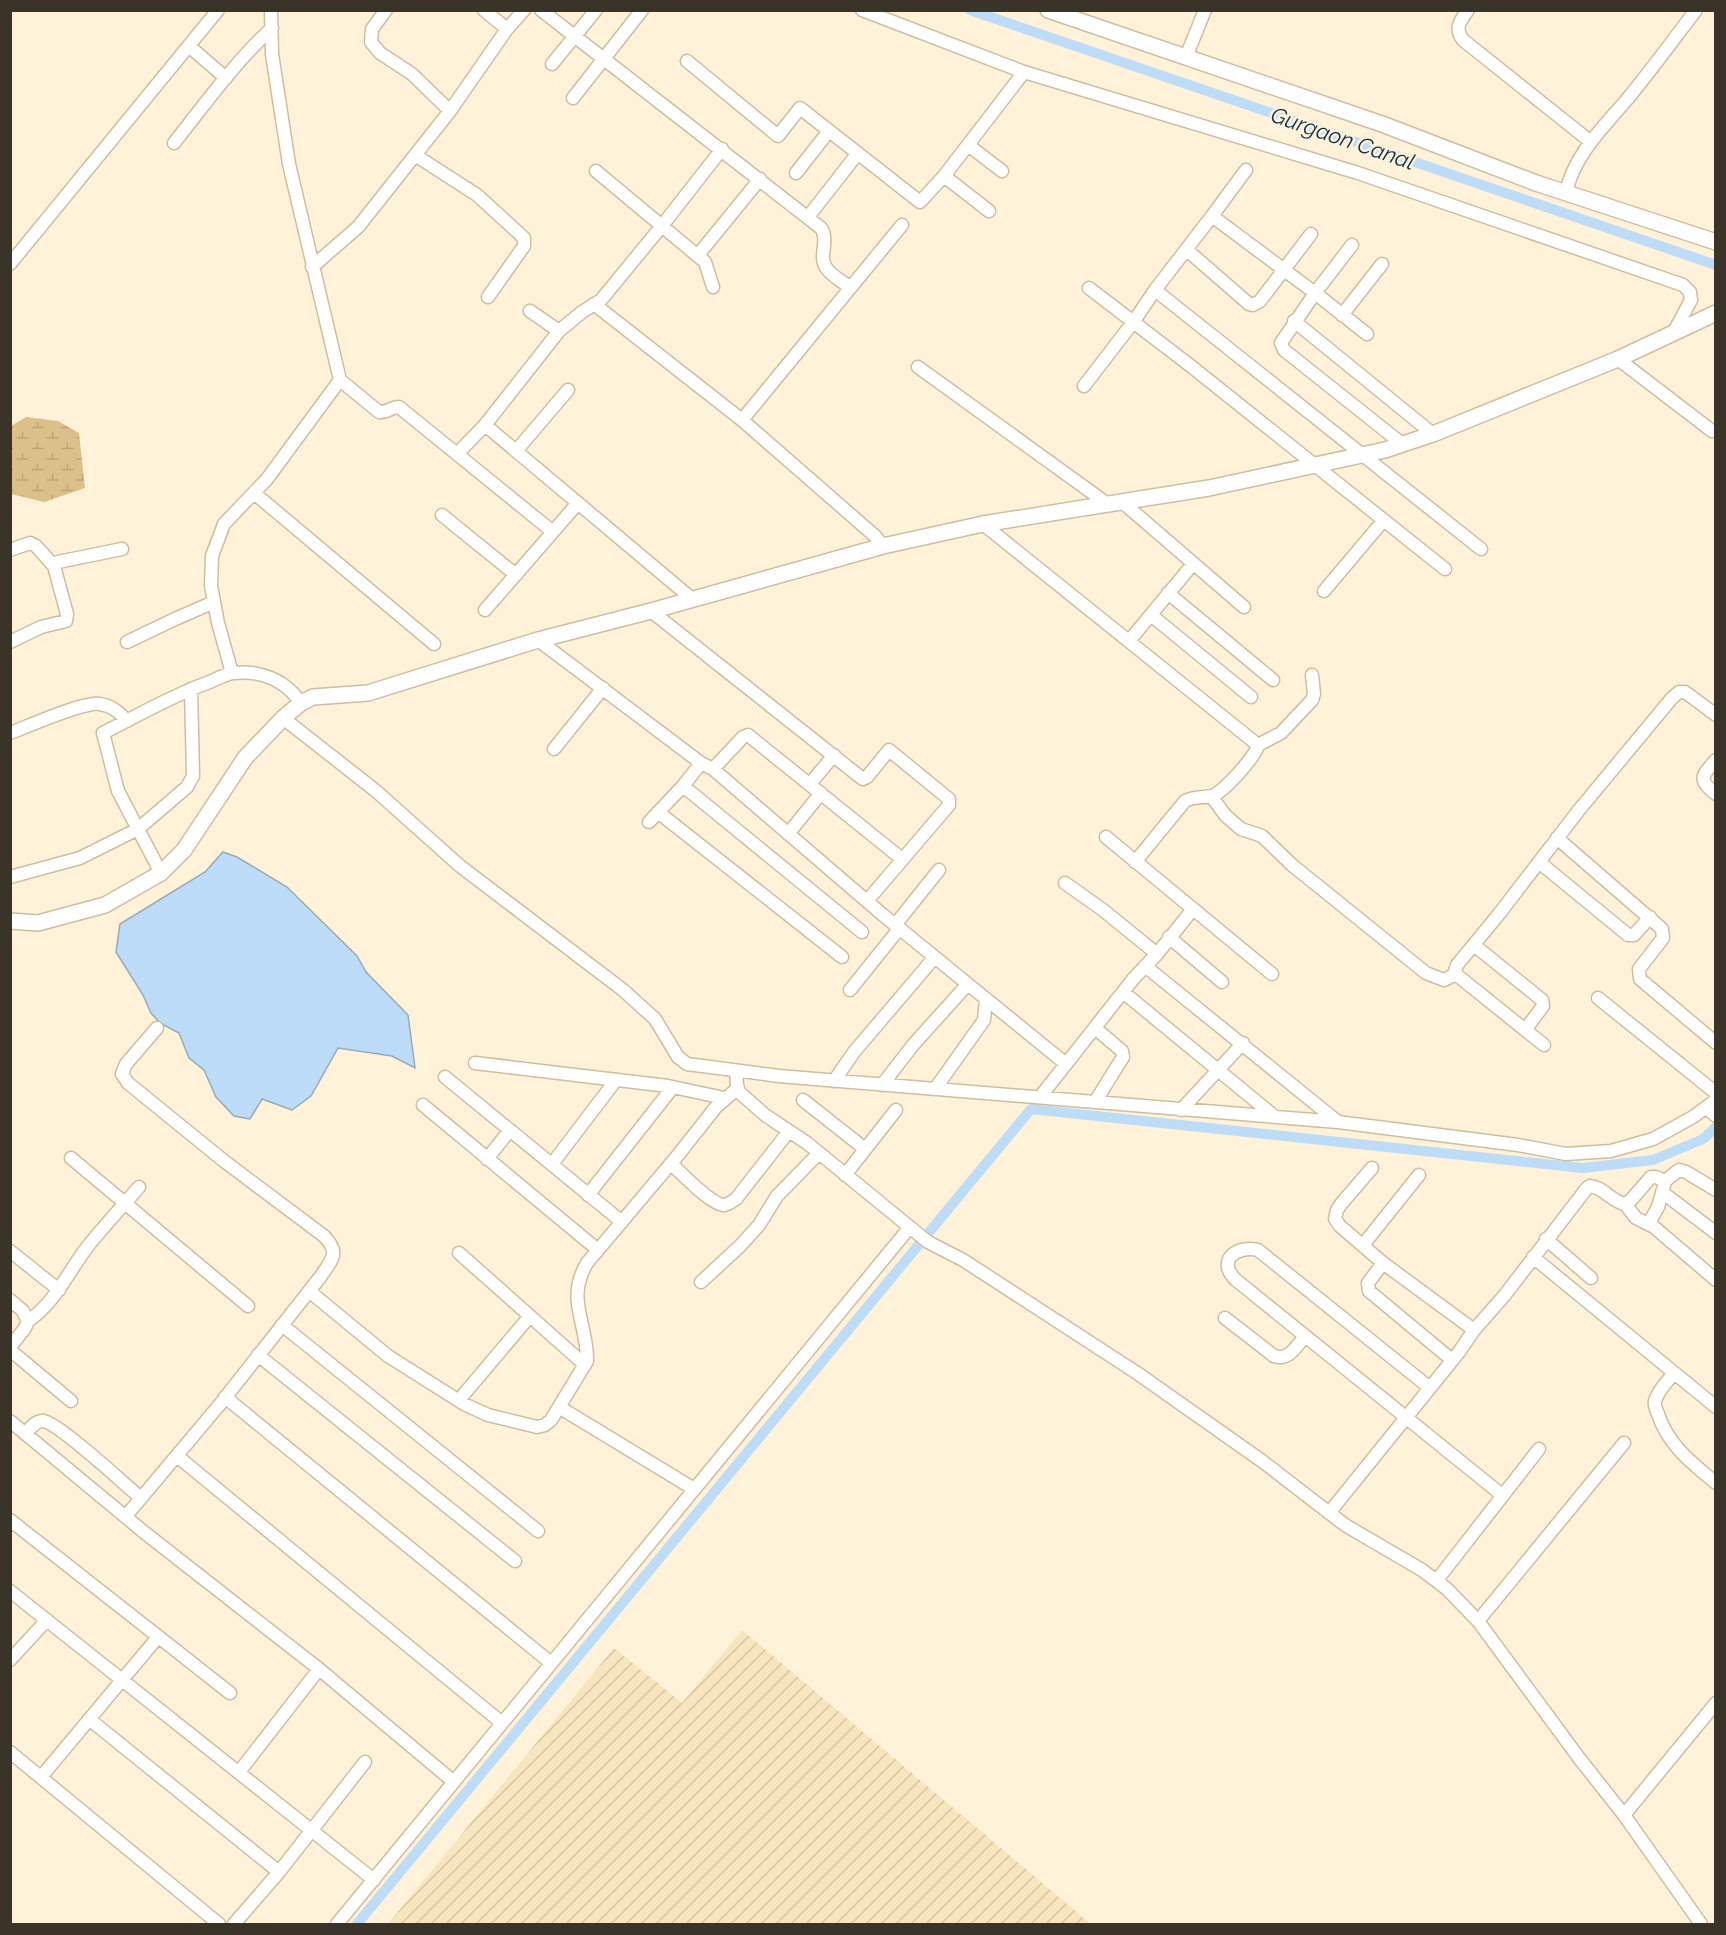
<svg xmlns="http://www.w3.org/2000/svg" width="1726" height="1935" font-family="Raleway,sans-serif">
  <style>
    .industrial { fill: url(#industrial-furrows) }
    .wetland { fill: url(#wetland-marsh) }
    .water { fill: #bddcf8; stroke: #96aaba; stroke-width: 1.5 }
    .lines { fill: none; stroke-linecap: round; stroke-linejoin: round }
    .canal { stroke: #bddcf8; stroke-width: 10 }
    .minor-casing { stroke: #cdbea0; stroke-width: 15 }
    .tertiary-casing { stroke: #cdbea0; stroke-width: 18 }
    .minor { stroke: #fff; stroke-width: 12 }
    .tertiary { stroke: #fff; stroke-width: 15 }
    .labels { text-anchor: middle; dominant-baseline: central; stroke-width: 5; stroke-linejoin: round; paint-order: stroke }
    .water-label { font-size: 22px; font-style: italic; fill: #0a314f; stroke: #fff2d9 }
  </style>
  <defs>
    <pattern id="industrial-furrows" width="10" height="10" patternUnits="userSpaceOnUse" patternTransform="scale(1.5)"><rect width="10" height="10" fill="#f8e5be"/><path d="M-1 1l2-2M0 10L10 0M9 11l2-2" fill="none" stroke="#d5c5a3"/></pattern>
    <pattern id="wetland-marsh" width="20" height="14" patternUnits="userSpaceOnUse" patternTransform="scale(1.5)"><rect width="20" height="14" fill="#dbc189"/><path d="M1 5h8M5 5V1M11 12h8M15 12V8" fill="none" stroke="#bda676"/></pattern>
  </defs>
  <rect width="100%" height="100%" fill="#fff2d9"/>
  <path class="industrial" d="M742,1630L1091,1924H388L614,1648L682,1703Z"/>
  <path class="wetland" d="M26,417L58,421L79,433L85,488L44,502L11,494V426Z"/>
  <path class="water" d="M223,852L237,857L287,887L357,956L366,972L408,1015L415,1068L392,1056L338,1048L311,1096L292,1110L262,1099L250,1119L234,1116L216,1097L204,1070L189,1058L179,1033L160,1023L151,1013L143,995L116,952L120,924L205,872Z"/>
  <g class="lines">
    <path class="canal" d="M970,10L1716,265
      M357,1924L1031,1109L1583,1168L1653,1160L1703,1139L1716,1127"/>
    <defs>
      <path id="minor" d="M386,10L372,29L371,42L380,53L412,74L450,111
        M484,10L507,29L524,10
        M541,10L821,228C830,242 817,256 827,269C832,276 842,281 849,287
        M862,10L1024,72L1358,173L1683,285L1690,292L1691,300L1675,330
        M1468,10C1460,21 1454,28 1463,40L1591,142
        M190,47L226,78
        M1186,57L1205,10
        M687,61L778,136L800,108L920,202L944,176L1024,72
        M552,64L596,10
        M573,98L642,10
        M174,143C205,104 235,62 272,28
        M968,145L1002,171
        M415,155L477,195L524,238V246L488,297
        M1246,170L1212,216L1315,293L1367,334
        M596,171L705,262L713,287
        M796,173L829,131
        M944,176L989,211
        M1566,192C1575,153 1604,127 1629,97C1652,69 1674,39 1696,10
        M808,217L858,153
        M1352,245L1315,293L1281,343L1284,350L1401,443
        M1187,250L1249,304L1253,305L1260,301L1311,234
        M698,255L760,179
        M10,264L218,10
        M312,267L358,227L450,111L507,29
        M1089,288L1192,367L1445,569
        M1155,290L1212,216
        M594,304L742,420L875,536L883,546
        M530,311L559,331
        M1342,315L1382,264
        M1294,321L1433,434
        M1618,359L1712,431
        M918,367L1109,505
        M340,380L379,412C387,413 391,407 399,407L553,532
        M1084,386L1134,321L1155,290L1481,549
        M742,420L902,225
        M485,425L691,598
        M516,451L568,390
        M457,454L485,425L559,331L582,312L601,300L661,227L722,149
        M254,493L434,644
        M1121,501L1244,607
        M442,515L516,575
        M983,524L1258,745C1257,755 1222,794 1212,796C1202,798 1194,796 1185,801L1135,862
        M10,550L30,543L36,546L54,566
        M1324,591L1383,521
        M1168,593L1273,680
        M485,610L578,503
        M651,611L859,776L863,779L867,777L889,750L949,799V805L867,901
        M1151,615L1251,697
        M538,640L701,763L713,769L883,915L1066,1064
        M1129,641L1193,564
        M10,642L41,627L66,621L67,614L54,566L58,562L122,549
        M127,642L175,619L214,602
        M232,673L218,623L211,586L212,556L224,524L267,479L340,380L289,164L272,54L271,10
        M283,718L376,791L460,866L623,990L655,1019L678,1057L687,1064L779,1076L1338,1122L1518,1145L1566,1154L1611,1151L1653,1139L1693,1117L1716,1100
        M10,733C29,726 84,701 100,704C112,706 119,712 127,721
        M1258,745L1281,733L1312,700L1314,694L1312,675
        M554,749L603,688
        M1716,760C1702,776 1697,779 1716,794
        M713,769L743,737L748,735L902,859
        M810,784L834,755
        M683,786L862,932
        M1211,796L1226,816L1241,829L1262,836L1292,865L1426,973L1444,980L1456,974
        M658,812L842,957
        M649,822L683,786L701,763
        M788,834L821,793
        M1106,837L1272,974
        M1557,838L1662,929L1663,938L1639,969L1640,979L1716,1043
        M1539,862L1628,935H1634L1650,917
        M161,873L118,791L103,733C137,716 171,696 207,683C215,680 225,674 233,673C261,670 285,680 301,703
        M10,877L80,858L138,829L187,787L193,776L191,689
        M1065,883L1103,910L1157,954
        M895,925L939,870
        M1169,937L1222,982
        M1474,945L1542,1000L1543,1006L1525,1030
        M1145,966L1338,1122
        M850,990L899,929
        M1123,992L1274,1116
        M1598,998L1716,1093
        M1095,1028L1122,1051L1123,1057L1095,1102
        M1544,1045L1458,976L1455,971L1457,965L1499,914L1579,810L1672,698L1679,692H1685L1716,715
        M475,1063L668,1086L724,1098
        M736,1071L737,1085L739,1092L765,1115L807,1143L928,1242L963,1260L1137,1373L1262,1461L1345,1525L1422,1570L1447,1589L1478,1621L1579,1758L1624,1815L1701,1924
        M445,1077L622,1222
        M834,1081L854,1052L934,958
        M882,1085L913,1045L967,985
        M935,1089L984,1020L986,1000
        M1040,1097L1134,978L1157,954L1193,909
        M803,1100L865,1149
        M423,1105L598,1250
        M1706,1108L1716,1116
        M1181,1110L1243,1043
        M71,1158L248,1306
        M487,1159L510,1130
        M552,1164L616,1080
        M671,1164C682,1173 709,1203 723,1205C728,1205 732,1201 736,1199L789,1131
        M1372,1168L1341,1204L1337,1210L1335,1219L1340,1226L1383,1263
        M845,1175L896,1110
        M1662,1192L1716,1233
        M588,1195L673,1087
        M1625,1204L1636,1218L1654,1227L1716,1280
        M1649,1223L1658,1207L1664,1186
        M1546,1239L1591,1278
        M1363,1245L1419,1175
        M10,1251L59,1290
        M459,1253L585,1365
        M1533,1257L1716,1407
        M701,1282L740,1246L759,1225L777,1196L819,1153
        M309,1291L388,1356L464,1404L488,1415L537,1427L545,1425L551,1420L587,1361C588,1324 565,1300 587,1263L678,1155L716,1107L738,1088
        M10,1300L23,1311L28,1321L25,1328L10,1347
        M1225,1318L1274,1356C1290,1361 1296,1346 1305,1336
        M28,1321C55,1303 68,1272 88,1246C104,1226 122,1207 139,1187
        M282,1325L538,1531
        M10,1350L71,1401
        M258,1355L515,1561
        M1452,1360L1369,1291L1368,1283L1383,1263L1474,1330
        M1674,1373C1668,1381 1658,1390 1655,1401C1654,1406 1656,1410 1658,1414C1668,1445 1692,1463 1716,1483
        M1430,1388L1258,1250C1236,1245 1216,1261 1236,1280L1502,1495
        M225,1397L551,1663
        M459,1400L530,1316
        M559,1407L694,1489
        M10,1421L145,1533L319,1669L454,1782
        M25,1434C30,1428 36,1420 44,1421C61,1425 124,1484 141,1498
        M177,1456L502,1723
        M1329,1513L1459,1352L1474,1330L1504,1296L1587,1188L1590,1186C1603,1187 1612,1202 1625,1204L1631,1200L1651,1177H1656L1665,1181L1679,1170L1686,1172L1716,1190
        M126,1516L221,1403L321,1276C333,1258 340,1253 324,1236L224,1161L128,1083L122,1074L126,1064L157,1028
        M10,1520L230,1693
        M1437,1580L1539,1449
        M10,1591L374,1880
        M1478,1621L1624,1443
        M10,1660L47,1620
        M89,1719L279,1872
        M10,1752L219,1924
        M239,1772L319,1669
        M41,1777L158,1637
        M1624,1815L1716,1703
        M234,1924L279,1872L365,1762
        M337,1924L910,1227"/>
      <path id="tertiary" d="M1048,10L1382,124L1536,183L1716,242
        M10,921L38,923L105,905L161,873L184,850L245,758L283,718L301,703L313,697L368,693L538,640L651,611L883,546L983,524L1209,488L1385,450L1433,434L1618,359L1716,313"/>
    </defs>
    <use href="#minor" class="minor-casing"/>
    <use href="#tertiary" class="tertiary-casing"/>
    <use href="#minor" class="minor"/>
    <use href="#tertiary" class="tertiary"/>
  </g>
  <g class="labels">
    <g class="water-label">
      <text transform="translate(1343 138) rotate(19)">Gurgaon Canal</text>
    </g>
  </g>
  <rect width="1726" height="1935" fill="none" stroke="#3a3428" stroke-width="24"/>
</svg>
